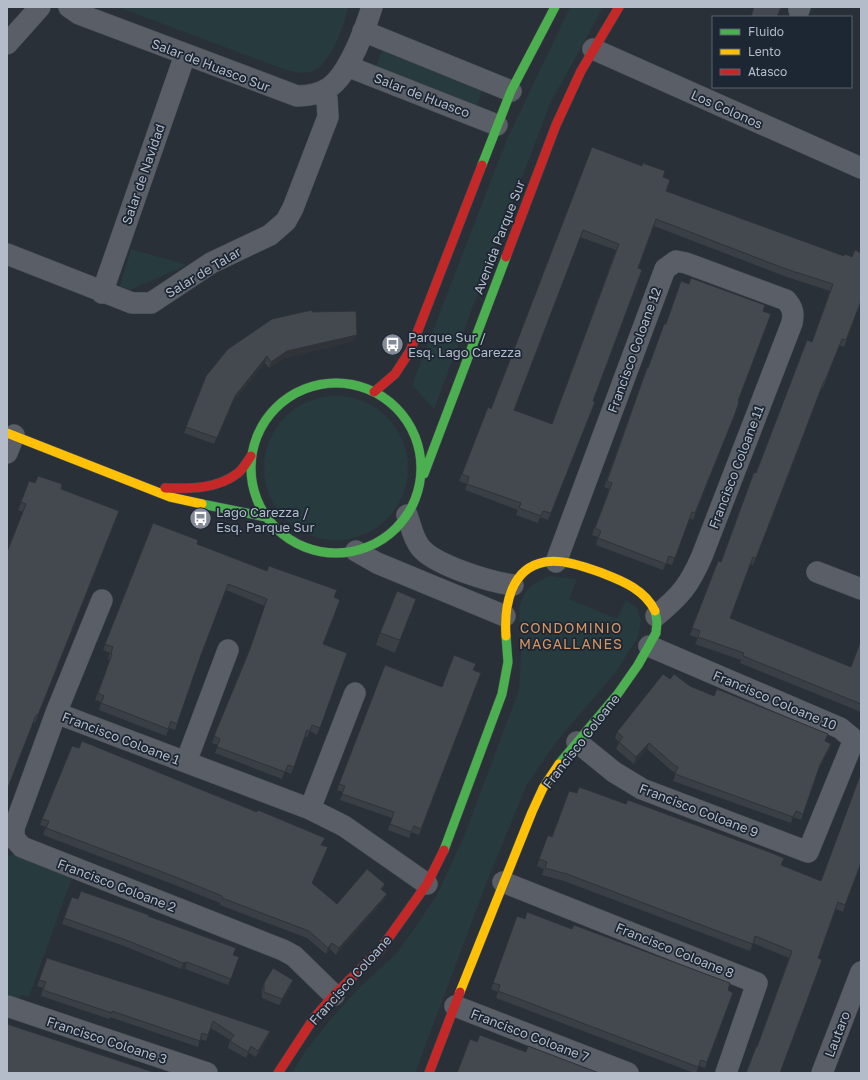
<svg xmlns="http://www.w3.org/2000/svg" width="868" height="1080" font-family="'Golos Text',sans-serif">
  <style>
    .green { fill: #273a3e }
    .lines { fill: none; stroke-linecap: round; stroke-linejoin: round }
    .street-casing { stroke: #484c53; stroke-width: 22 }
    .fast-casing { stroke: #484c53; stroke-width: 10 }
    .slow-casing { stroke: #484c53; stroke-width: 10 }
    .jam-casing { stroke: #484c53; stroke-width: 10 }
    .street { stroke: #5a5e66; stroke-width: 21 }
    .fast { stroke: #4caf50; stroke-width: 9 }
    .slow { stroke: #ffc107; stroke-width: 9 }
    .jam { stroke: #c62828; stroke-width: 9 }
    .wall { fill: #3a3f45; fill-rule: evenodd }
    .shaded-wall { fill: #303338 }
    .building { fill: #444950; stroke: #303338; fill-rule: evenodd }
    .labels { text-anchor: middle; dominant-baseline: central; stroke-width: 3.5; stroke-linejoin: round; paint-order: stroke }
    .street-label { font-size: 13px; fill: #b4bcc9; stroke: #1d2633 }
    .poi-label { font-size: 13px; fill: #b4bcc9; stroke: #1d2633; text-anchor: start }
    .neighbourhood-label { font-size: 14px; letter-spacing: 1px; fill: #d59563; stroke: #1d2633 }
  </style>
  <rect width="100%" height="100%" fill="#2a3038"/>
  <path class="green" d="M118,7H348C344,26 331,66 310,72C297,75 282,68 270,64Z
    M570,7H603L550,104L434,409L412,385L507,139Z
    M382,51L482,91L477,106L376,66Z
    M131,249L187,265L130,290L120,286Z
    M264 468a72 72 0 1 1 144 0a72 72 0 1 1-144 0Z
    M549,576L577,579L569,599L617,619L626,600L637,608L641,621L638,637L616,672L557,741L527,784L486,884L415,1073H292L304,1053L330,1020L359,988L398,952L437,895L465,834L519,690L521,653L519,607L525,592L535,583Z
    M14,854L73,875L29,997L22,995L17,1001L7,998V857Z"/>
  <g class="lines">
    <defs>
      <path id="street" d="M69,7L79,14L297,96C309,96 320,94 330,87C349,73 365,29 372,7
        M799,10L800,7
        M363,31L511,91
        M7,44L40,7
        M593,49L861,168
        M347,66L497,125
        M7,254L132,303H151L211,263L270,235L286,221L293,208L328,117L327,99L324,91
        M102,293L185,55
        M7,453L14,435
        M407,515C411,526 413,538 420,547C434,565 490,582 513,585
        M356,551L377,563L505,616
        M556,562L665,269L676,261L686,263L786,300C793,308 794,313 792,323L702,556C689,586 680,596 656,616
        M817,572L861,589
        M102,600L56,713L14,828V838L22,847L283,950L294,956L334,995
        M56,713L310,809L344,826L427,884
        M577,742L614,772L642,789L808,852L853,742L851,737L840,728L649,646
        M186,762L228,650
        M310,809L355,693
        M503,882L757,983L726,1073
        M7,1006L207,1073
        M455,1006L628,1073
        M822,1073L861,972"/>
      <path id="fast" d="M482,165L511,91L555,7
        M251 468a85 85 0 1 1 170 0a85 85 0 1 1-170 0Z
        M424,474L506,257
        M202,504L266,517
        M559,764L617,695L638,665L656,633L657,622L655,611
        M444,850L502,694L508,662L506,636"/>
      <path id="slow" d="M7,433L170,497L202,504
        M506,636C504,607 510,568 545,562C563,559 585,567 602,573C623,581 645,590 655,611
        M460,992L532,812L543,788L559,764"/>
      <path id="jam" d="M506,257L556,125L581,71L619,7
        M374,392L395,374L410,351L482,165
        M165,488C189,489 218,489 238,473C243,469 247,462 251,456
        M278,1073L314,1018L334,995L380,950L427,884L444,850
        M429,1073L460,992"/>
    </defs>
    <use href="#street" class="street-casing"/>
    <use href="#fast" class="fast-casing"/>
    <use href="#slow" class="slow-casing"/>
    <use href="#jam" class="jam-casing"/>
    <use href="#street" class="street"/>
    <use href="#fast" class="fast"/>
    <use href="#slow" class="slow"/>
    <use href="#jam" class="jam"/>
  </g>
  <path class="wall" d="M592,147L663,177L666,191L844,256L861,301L844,347L839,345L823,388H821L788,477L753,565L750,564L730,618L851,667L861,640V712L740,663L741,660L695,644L698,638L690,635L718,561L721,562L756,473L812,342L830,291L784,276L654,226L638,268L593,401L592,409L548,520L540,517L538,523L516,515L518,510L465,490L467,484L459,481L488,407L491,409ZM580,237L616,250L552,424L514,410Z
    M763,311L732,421L693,520L689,518L672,565L666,563L663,570L596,545L598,537L592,535L609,489L604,487L647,368H648L666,324Z
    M312,312L354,341L285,358L269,368L265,363L233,402L214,444L184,433L206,376Z
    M29,481L61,489L119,511L35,723L33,722L23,512L18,510Z
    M153,523L197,544L334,597L323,644L347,653L317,735L310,731L307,737H305L291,774L285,771L282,779L215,753L218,745L212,743L249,650L265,606L226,590L199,658L175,730L169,728L166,736L99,710L101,702L95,700L110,660L108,659L110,653L103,650Z
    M416,599L395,653L376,645L380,633Z
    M385,665L442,687L473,670L481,673L419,835L411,832L409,838L388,830L392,818L340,800L343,792L337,790Z
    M670,679L831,744L829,750L818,771L801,820L793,817L791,823L673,781L676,773L672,771L647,749L634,764L616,749L619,742L615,738L617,732Z
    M42,819L322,845L325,854L312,883L337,904L382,891L387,894L384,900L336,955L330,949L326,954L307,938L220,905V903L175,885L43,835L46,827L40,825Z
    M548,835L552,837L781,865L821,881L861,863L843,912L836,909L757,1047L789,958L753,943L750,951L726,942L564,881L542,875L544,869L537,866Z
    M72,897L78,899L148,916L239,957L228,985L185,969H181L124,946L62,924Z
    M517,916L733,993L705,1068L699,1066L696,1073H694L496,998L498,992L491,989Z
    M47,958L270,1031L268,1038L256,1057L249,1053L246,1058L228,1048L230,1040L211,1028L206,1041L200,1039L198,1047L110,1017L109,1019L41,996L43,988L37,986Z
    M264,983L291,987L279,1005L262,998V989Z"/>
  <path class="shaded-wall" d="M357,335L354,341L285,358L269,368L271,362L287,351Z
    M267,356L265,363L233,402L214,444L235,396Z
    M416,599L412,611L395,653L400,640Z
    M649,743L647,749L634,764L636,757Z
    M831,744L829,750L818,771L820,765Z
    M385,884L382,891L381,889Z
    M387,894L384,900L336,955L339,948Z
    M332,943L330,949L326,954L328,948Z
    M187,962L185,969H181L183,963Z
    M293,980L291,987L279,1005L282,999Z
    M270,1031L268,1038L256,1057L258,1051Z
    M251,1046L249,1053L246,1058L248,1052Z"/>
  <path class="building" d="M754,7H781L777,17H755L751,16Z
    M592,147L642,166L643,163L665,171L663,177L670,180L666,191L844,256L845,254L852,257L855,250L861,253V301L846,340L842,339L825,381H824L790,470L756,558L753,557L730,618L851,667L861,640V704L743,656L744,653L698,637L700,631L692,628L718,561L721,562L754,472L756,473L807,340L812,342L833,284L786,269L656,219L638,268L642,270L593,401L595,402L551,513L543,511L541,516L519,508L521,503L467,484L469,477L462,474L488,407L491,409ZM583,230L619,244L552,424L514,410Z
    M691,278L765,305L763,311L771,314L738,401L739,402L735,414L695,513L692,512L675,558L669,556L666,564L598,538L601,531L595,528L612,483L607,481L647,368H648L664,324H666L681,281L689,284Z
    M312,310V312L356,311L357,335L287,351L271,362L267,356L235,396L217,438L186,427L206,376L228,349L272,319Z
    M38,476L62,484L61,489L119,511L38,715H36L7,790V552L26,504L21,502L29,481L35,483Z
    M153,523L198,540L197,544L267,571L269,566L337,590L334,597L340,600L323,644L347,653L320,728L312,725L310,731L307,730L294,767L288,765L285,772L217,747L220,739L214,736L250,649L267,599L228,584L201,655L177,724L171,721L168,729L101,703L104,696L98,693L112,654L111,653L113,647L105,644Z
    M397,591L416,599L400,640L380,633Z
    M454,655L476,664L473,670L481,673L421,829L414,826L411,832L390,824L394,812L342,794L345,786L339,784L385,665L442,687Z
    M663,674L670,679L674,674L690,686L714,696L717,689L828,734L825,741L831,744L820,765L803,814L796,811L793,817L675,774L678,767L674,765L649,743L636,757L619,742L623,737L617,732Z
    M82,741L212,794L257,812L258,810L325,838L321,845L328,847L312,883L337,904L367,869L385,884L381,889L387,894L339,948L332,943L328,948L309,931L222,898V896L178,878L46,828L49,821L42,819L72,746L79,748Z
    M861,773V863L845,905L838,902L818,958L822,960L805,1006L780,1073H746L756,1047H757L792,951L755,936L753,944L728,935L567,874L545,868L547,862L539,859L548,835L552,837L569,791L577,793L579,787L626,804L628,800L772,853L784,858L781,865L821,881Z
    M81,891L149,915L148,916L236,948L233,955L239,957L231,979L187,962L183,963L126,940L64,918L72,897L78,899Z
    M527,912L572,929L574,925L730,983L728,990L733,993L707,1062L701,1060L698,1067L498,991L500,985L493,983L517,916L525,919Z
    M47,958L172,998L270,1031L258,1051L251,1046L248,1052L230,1041L234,1035L213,1021L208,1035L202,1033L200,1041L112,1011V1013L43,990L46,982L39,980Z
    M273,968L293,980L282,999L264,992V983Z
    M7,1024L141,1068L156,1073H7Z
    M480,1035L526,1052L528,1046L599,1073H457L470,1039L477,1042Z"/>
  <defs>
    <symbol id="bus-disc" viewBox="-11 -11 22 22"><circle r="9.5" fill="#848b96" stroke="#1d2633"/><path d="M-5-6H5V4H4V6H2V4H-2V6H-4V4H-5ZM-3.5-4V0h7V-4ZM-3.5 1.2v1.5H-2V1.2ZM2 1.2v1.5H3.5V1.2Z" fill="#fff"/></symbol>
  </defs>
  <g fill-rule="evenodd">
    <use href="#bus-disc" x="380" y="332" width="25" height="25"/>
    <use href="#bus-disc" x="188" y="506" width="25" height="25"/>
  </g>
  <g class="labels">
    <g class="street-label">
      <text transform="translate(211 65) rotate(21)">Salar de Huasco Sur</text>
      <text transform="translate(422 95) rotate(21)">Salar de Huasco</text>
      <text transform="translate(727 109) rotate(24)">Los Colonos</text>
      <text transform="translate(143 174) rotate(-71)">Salar de Navidad</text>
      <text transform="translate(499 237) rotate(-69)">Avenida Parque Sur</text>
      <text transform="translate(203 272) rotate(-31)">Salar de Talar</text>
      <text transform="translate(634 350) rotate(-70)">Francisco Coloane 12</text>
      <text transform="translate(736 467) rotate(-69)">Francisco Coloane 11</text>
      <text transform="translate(775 700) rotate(23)">Francisco Coloane 10</text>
      <text transform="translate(121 738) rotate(21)">Francisco Coloane 1</text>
      <text transform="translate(581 741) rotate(-52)">Francisco Coloane</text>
      <text transform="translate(699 810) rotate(21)">Francisco Coloane 9</text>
      <text transform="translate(117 885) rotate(21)">Francisco Coloane 2</text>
      <text transform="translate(675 950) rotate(22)">Francisco Coloane 8</text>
      <text transform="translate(350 980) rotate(-48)">Francisco Coloane</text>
      <text transform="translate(837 1034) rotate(-69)">Lautaro</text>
      <text transform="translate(530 1035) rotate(21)">Francisco Coloane 7</text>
      <text transform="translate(107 1040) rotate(18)">Francisco Coloane 3</text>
    </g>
    <g class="poi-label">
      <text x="408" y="337">Parque Sur /<tspan x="408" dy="15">Esq. Lago Carezza</tspan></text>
      <text x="216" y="512">Lago Carezza /<tspan x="216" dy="15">Esq. Parque Sur</tspan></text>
    </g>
    <g class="neighbourhood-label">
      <text x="571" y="627">CONDOMINIO<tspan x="571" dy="16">MAGALLANES</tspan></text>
    </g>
  </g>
  <rect width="868" height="1080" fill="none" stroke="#b4bcc9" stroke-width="16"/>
  <rect x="712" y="16" width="140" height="72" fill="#1d2633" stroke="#59626f"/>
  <rect x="720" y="29" width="20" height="6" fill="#4caf50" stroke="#59626f"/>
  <text x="748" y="36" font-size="12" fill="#b4bcc9">Fluido</text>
  <rect x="720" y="49" width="20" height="6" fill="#ffc107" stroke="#59626f"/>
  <text x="748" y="56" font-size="12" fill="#b4bcc9">Lento</text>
  <rect x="720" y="69" width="20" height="6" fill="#c62828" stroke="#59626f"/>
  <text x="748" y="76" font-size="12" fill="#b4bcc9">Atasco</text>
</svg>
